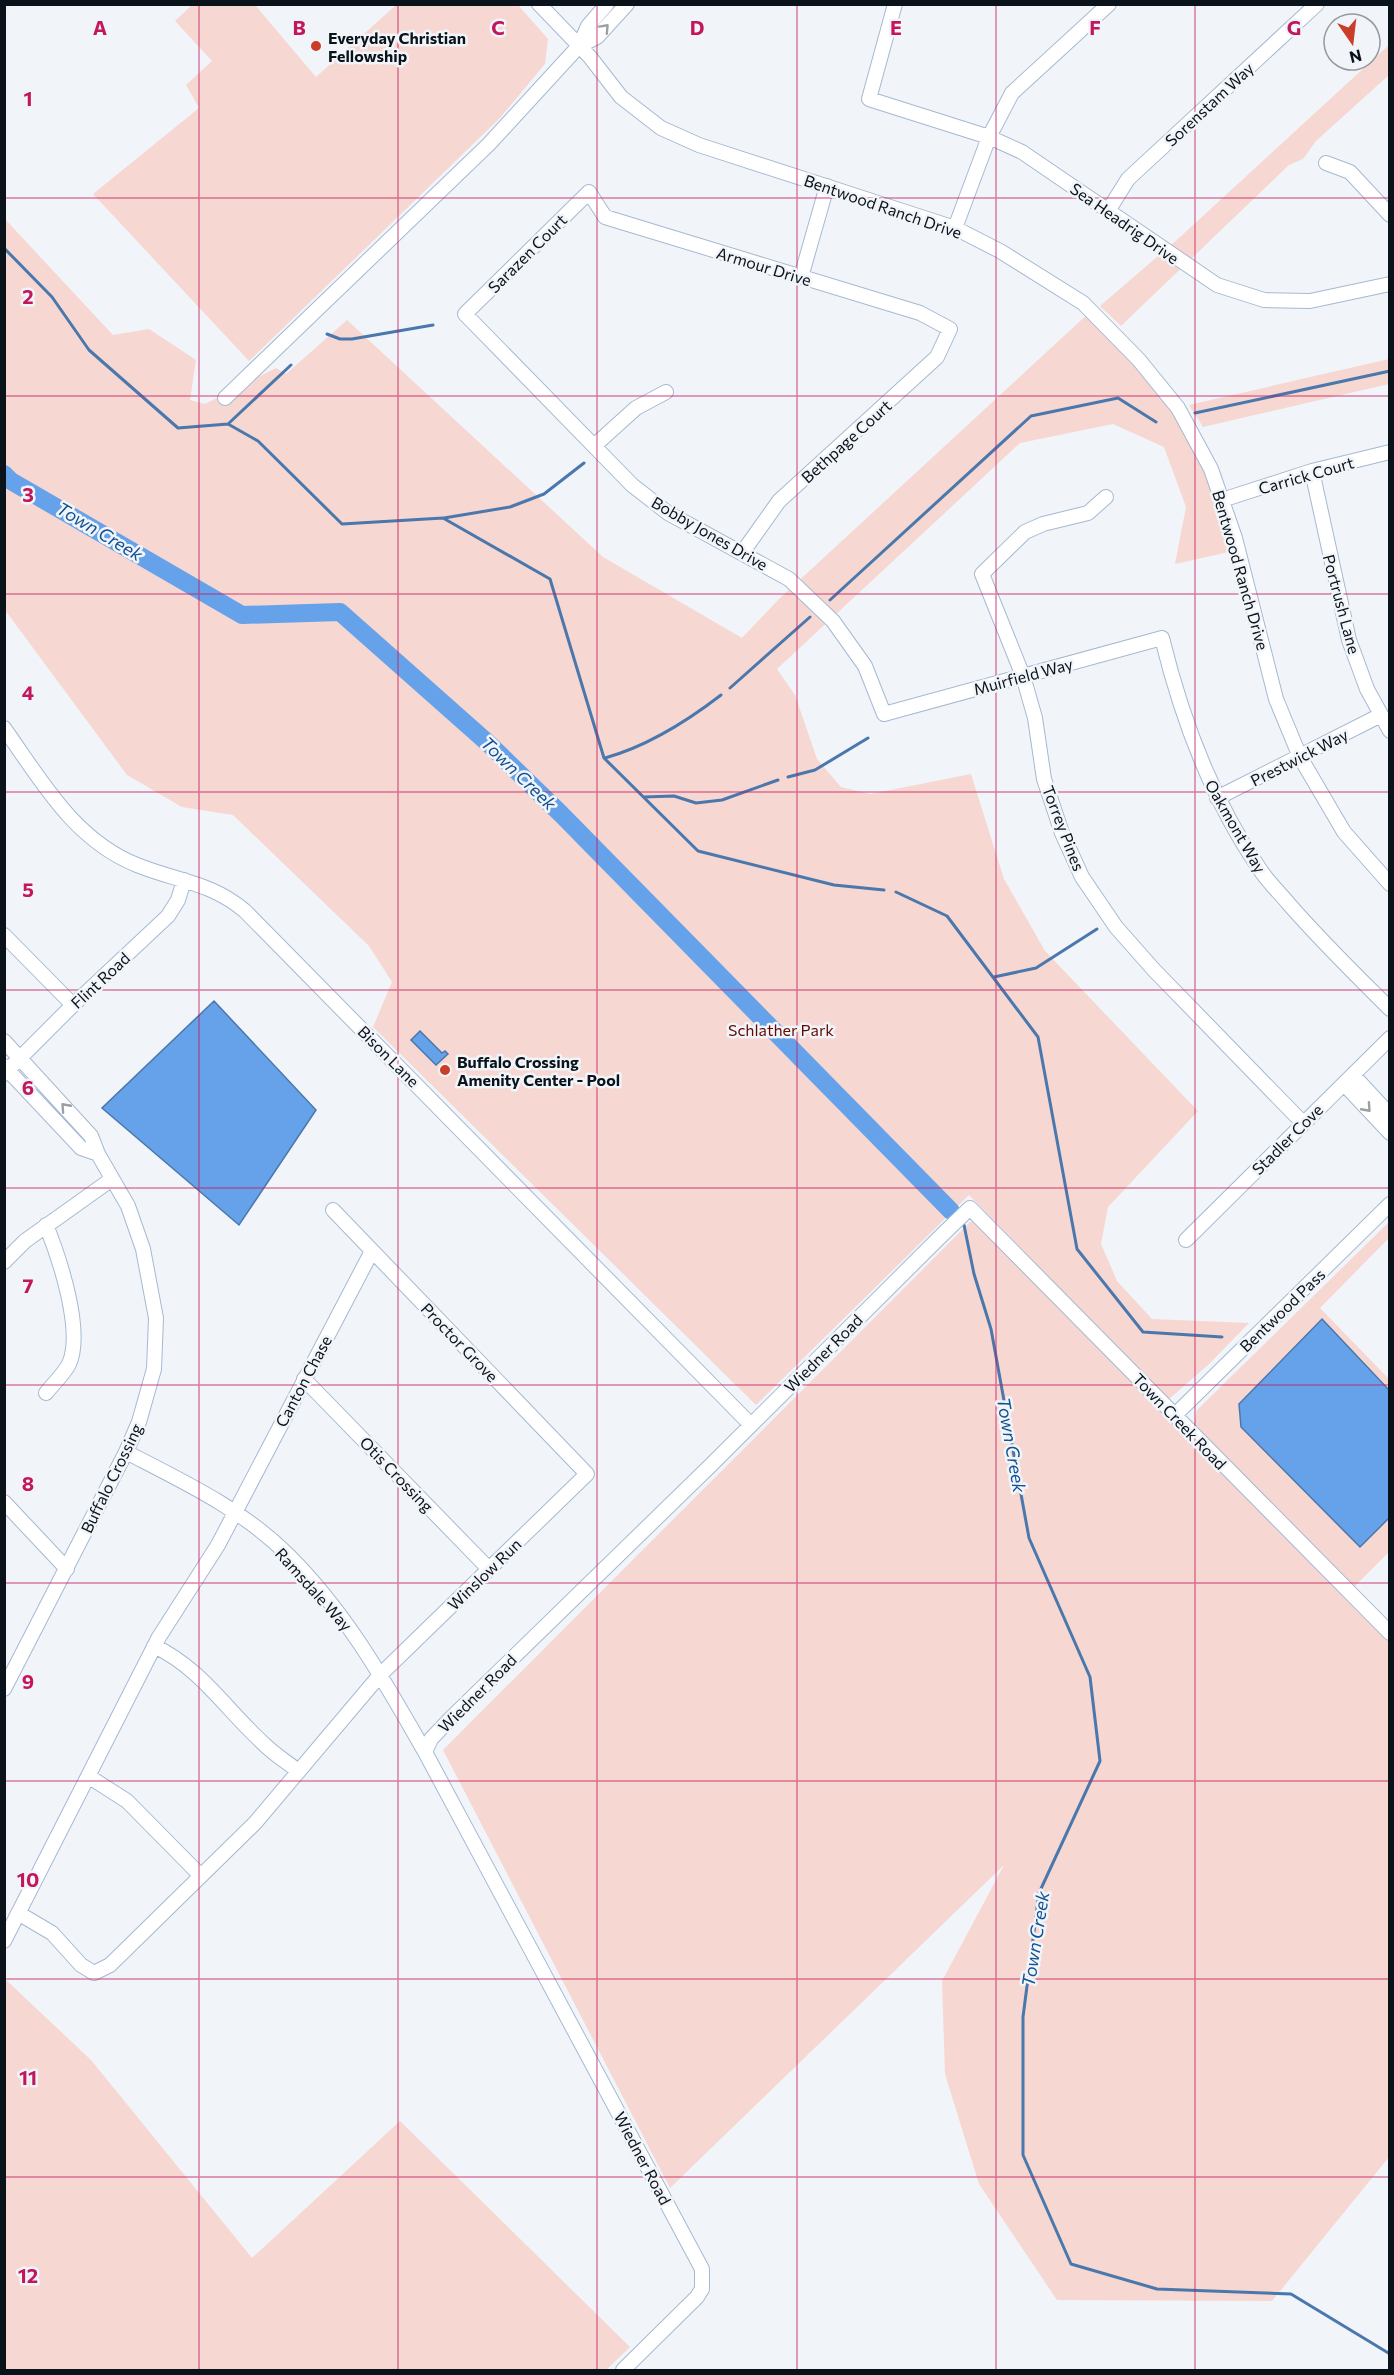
<svg xmlns="http://www.w3.org/2000/svg" width="1394" height="2375" font-family="Commissioner,sans-serif">
  <style>
    .green { fill: #f6d7d1 }
    .water { fill: #65a2ea; stroke: #4a77ac; stroke-width: 1.5 }
    .lines { fill: none; stroke-linecap: round; stroke-linejoin: round }
    .stream { stroke: #4a77ac; stroke-width: 3 }
    .river { stroke: #65a2ea; stroke-width: 18 }
    .minor-casing { stroke: #a5b9d2; stroke-width: 16 }
    .minor { stroke: #fff; stroke-width: 14 }
    .oneway { stroke: #9da0a3 }
    .grid { fill: none; stroke: #c2185b; stroke-width: 1.5; stroke-opacity: 0.55 }
    .poi-dot { fill: #c93d29; stroke: #f1f5fa; stroke-width: 2 }
    .labels { text-anchor: middle; dominant-baseline: central; stroke-width: 5; stroke-linejoin: round; paint-order: stroke }
    .poi-label { font-size: 16px; font-weight: bold; fill: #0a121a; stroke: #f1f5fa; text-anchor: start }
    .street-label { font-size: 16px; fill: #0a121a; stroke: #f1f5fa }
    .park-label { font-size: 16px; fill: #630a01; stroke: #f1f5fa }
    .water-label { font-size: 18px; font-style: italic; fill: #135293; stroke: #f1f5fa }
    .grid-label { font-size: 20px; text-anchor: middle; font-weight: bold; fill: #c2185b; stroke: #f1f5fa; stroke-width: 5; stroke-linejoin: round; paint-order: stroke }
  </style>
  <rect width="100%" height="100%" fill="#f1f5fa"/>
  <path class="green" d="M193,4L255,5L316,77L396,5H518L548,39L545,64L499,119L249,361L93,194L199,108L186,85L212,61L175,21Z
    M1389,45V75L1316,141L1303,159L1289,165L1121,326L1100,306L1179,238Z
    M4,218L113,335L149,329L196,360L190,400L205,404L276,368L286,374L347,320L603,557L742,638L779,599L1091,311L1139,360L1211,469L1238,550L1175,564L1186,507L1164,447L1113,424L1020,443L777,669L795,695L817,759L841,787L870,794L971,774L1004,879L1045,951L1198,1111L1108,1207L1101,1244L1117,1281L1152,1319L1249,1323L1209,1364L1168,1400L969,1195L756,1405L373,1027L392,982L369,946L233,815L182,807L127,775L5,610Z
    M1389,359V384L1203,427L1189,405Z
    M972,1220L1389,1639V2157L1272,2301L1057,2300L979,2184L945,2074L942,1981L1004,1865L670,2188L443,1750Z
    M1389,1222V1238L1320,1308L1389,1379V1552L1351,1590L1194,1424L1197,1410Z
    M5,1979L91,2060L252,2258L400,2121L630,2347L606,2370H5Z"/>
  <path class="water" d="M214,1001L316,1110L239,1225L102,1108Z
    M420,1031L442,1053L445,1051L448,1054L436,1065L411,1040Z
    M1322,1319L1389,1390V1518L1360,1547L1241,1427L1239,1404Z"/>
  <g class="lines">
    <path class="stream" d="M4,248L52,297L89,350L178,428L228,424L258,441L342,524L443,518L550,579L604,758L698,851L834,885L884,890
      M327,334L340,339H352L433,325
      M1195,413L1390,371
      M228,424L291,365
      M444,518L510,507L544,494L584,463
      M830,600L1031,416L1118,398L1156,422
      M730,688L810,617
      M605,758C648,746 686,722 721,695
      M788,777L815,770L868,738
      M644,797L674,796L696,803L722,800L778,780
      M896,892L947,916L1038,1037L1077,1249L1143,1332L1222,1337
      M994,977L1036,968L1097,929
      M964,1225L974,1274L991,1329L1029,1538L1090,1677L1100,1761L1039,1893L1023,2017V2155L1071,2264L1157,2289L1291,2294L1390,2354"/>
    <path class="river" d="M4,474L11,481L242,615L340,612L489,744L561,814L951,1211"/>
    <defs>
      <path id="minor" d="M539,4L590,57L621,97L661,128L699,145L955,228L1000,251L1083,303L1139,360L1178,408L1211,469L1235,538L1276,699L1300,757L1344,832L1390,884
        M895,4L869,99L989,137L1022,152L1217,285L1264,300L1310,301L1390,284
        M579,46L597,37L627,4
        M1326,163L1350,172L1390,215
        M1108,211L1128,179L1317,4
        M955,228L989,137L1012,93L1109,4
        M801,277L827,186
        M225,398L489,144L579,46L588,26L607,4
        M594,446L636,408L666,392
        M1312,471L1349,640L1367,689L1390,731
        M1106,497L1088,513L1043,524L1025,532L982,574L1023,676L1035,718L1044,779L1062,833L1082,877L1116,927L1154,970L1303,1123
        M1222,500L1312,471L1390,452
        M742,553L779,501L937,357L950,329L920,313L605,217L589,192L465,314L632,485L668,513L789,579L833,621L865,666L884,714L1162,638C1182,720 1211,798 1259,868C1267,881 1279,892 1288,903C1320,940 1355,974 1390,1009
        M4,728C41,780 74,840 137,865C176,881 211,882 245,911L751,1425
        M1217,798L1381,715
        M4,935L73,1005
        M4,1041L91,1136L98,1154L128,1206L143,1249L156,1318L154,1369L139,1422L126,1452L4,1689
        M4,1066L81,1148L98,1154
        M4,1074L73,1005L168,916L178,900L184,880
        M1353,1075L1390,1115
        M1344,1084L1390,1133
        M1186,1240L1390,1038
        M4,1262L25,1241L112,1179
        M304,1379L489,1569
        M46,1393C53,1384 64,1374 69,1364C84,1331 59,1257 46,1225
        M1175,1415L1390,1204
        M126,1452C182,1481 242,1509 287,1554C346,1612 385,1682 425,1752
        M4,1502L67,1569
        M154,1646C201,1668 227,1711 265,1745C275,1755 287,1762 298,1771
        M88,1776L127,1801L200,1875
        M18,1913L52,1933L81,1965L94,1973L110,1965L255,1823L380,1675L587,1474L333,1210
        M4,1941L159,1637L218,1545L372,1251
        M623,2370L697,2297L702,2289V2269L425,1752L431,1739L449,1720L711,1465L942,1235L970,1208L1390,1633"/>
    </defs>
    <use href="#minor" class="minor-casing"/>
    <use href="#minor" class="minor"/>
  </g>
  <defs><path id="oneway-chevron" d="M-2-3.5L2.5 0L-2 3.5" fill="none" stroke-width="1.6" stroke-linecap="round" stroke-linejoin="round" transform="scale(1.5)"/></defs>
  <g class="oneway">
    <use href="#oneway-chevron" transform="translate(605 28) rotate(-47)"/>
    <use href="#oneway-chevron" transform="translate(65 1107) rotate(-132)"/>
    <use href="#oneway-chevron" transform="translate(1367 1108) rotate(48)"/>
  </g>
  <path class="grid" d="M199,4V2370M398,4V2370M597,4V2370M797,4V2370M996,4V2370M1195,4V2370M4,198H1390M4,396H1390M4,594H1390M4,792H1390M4,990H1390M4,1188H1390M4,1385H1390M4,1583H1390M4,1781H1390M4,1979H1390M4,2177H1390"/>
  <g class="poi-dot">
    <circle cx="316" cy="46" r="6"/>
    <circle cx="445" cy="1070" r="6"/>
  </g>
  <g class="labels">
    <g class="poi-label">
      <text x="328" y="37">Everyday Christian<tspan x="328" dy="18">Fellowship</tspan></text>
      <text x="457" y="1061">Buffalo Crossing<tspan x="457" dy="18">Amenity Center - Pool</tspan></text>
    </g>
    <g class="street-label">
      <text transform="translate(1209 104) rotate(-43)">Sorenstam Way</text>
      <text transform="translate(883 206) rotate(19)">Bentwood Ranch Drive</text>
      <text transform="translate(1125 223) rotate(35)">Sea Headrig Drive</text>
      <text transform="translate(527 253) rotate(-45)">Sarazen Court</text>
      <text transform="translate(764 266) rotate(17)">Armour Drive</text>
      <text transform="translate(846 441) rotate(-42)">Bethpage Court</text>
      <text transform="translate(1306 475) rotate(-16)">Carrick Court</text>
      <text transform="translate(710 533) rotate(30)">Bobby Jones Drive</text>
      <text transform="translate(1241 570) rotate(74)">Bentwood Ranch Drive</text>
      <text transform="translate(1342 604) rotate(75)">Portrush Lane</text>
      <text transform="translate(1023 676) rotate(-15)">Muirfield Way</text>
      <text transform="translate(1299 757) rotate(-27)">Prestwick Way</text>
      <text transform="translate(1236 826) rotate(60)">Oakmont Way</text>
      <text transform="translate(1064 828) rotate(69)">Torrey Pines</text>
      <text transform="translate(100 980) rotate(-43)">Flint Road</text>
      <text transform="translate(389 1056) rotate(45)">Bison Lane</text>
      <text transform="translate(1287 1139) rotate(-45)">Stadler Cove</text>
      <text transform="translate(1282 1310) rotate(-44)">Bentwood Pass</text>
      <text transform="translate(460 1342) rotate(46)">Proctor Grove</text>
      <text transform="translate(823 1353) rotate(-45)">Wiedner Road</text>
      <text transform="translate(303 1381) rotate(-62)">Canton Chase</text>
      <text transform="translate(1180 1421) rotate(46)">Town Creek Road</text>
      <text transform="translate(397 1474) rotate(46)">Otis Crossing</text>
      <text transform="translate(111 1478) rotate(-64)">Buffalo Crossing</text>
      <text transform="translate(484 1574) rotate(-44)">Winslow Run</text>
      <text transform="translate(314 1589) rotate(48)">Ramsdale Way</text>
      <text transform="translate(477 1693) rotate(-45)">Wiedner Road</text>
      <text transform="translate(643 2158) rotate(62)">Wiedner Road</text>
    </g>
    <g class="park-label">
      <text x="781" y="1029">Schlather Park</text>
    </g>
    <g class="water-label">
      <text transform="translate(100 531) rotate(31)">Town Creek</text>
      <text transform="translate(519 773) rotate(44)">Town Creek</text>
      <text transform="translate(1012 1445) rotate(80)">Town Creek</text>
      <text transform="translate(1035 1939) rotate(-81)">Town Creek</text>
    </g>
  </g>
  <g class="grid-label">
    <text x="100" y="35">A</text>
    <text x="299" y="35">B</text>
    <text x="498" y="35">C</text>
    <text x="697" y="35">D</text>
    <text x="896" y="35">E</text>
    <text x="1095" y="35">F</text>
    <text x="1294" y="35">G</text>
    <text x="28" y="106">1</text>
    <text x="28" y="304">2</text>
    <text x="28" y="502">3</text>
    <text x="28" y="700">4</text>
    <text x="28" y="897">5</text>
    <text x="28" y="1095">6</text>
    <text x="28" y="1293">7</text>
    <text x="28" y="1491">8</text>
    <text x="28" y="1689">9</text>
    <text x="28" y="1887">10</text>
    <text x="28" y="2085">11</text>
    <text x="28" y="2283">12</text>
  </g>
  <rect width="1394" height="2375" fill="none" stroke="#0a121a" stroke-width="12"/>
  <g transform="translate(1352 42) rotate(166)"><circle r="28" fill="#f1f5fa" stroke="#959aa0" stroke-width="1.5"/>
  <path d="M0-4.5L10 22L0 15L-10 22Z" fill="#c93d29"/>
  <text y="-9" font-size="16" font-weight="bold" text-anchor="middle" fill="#0a121a">N</text>
  </g>
</svg>
